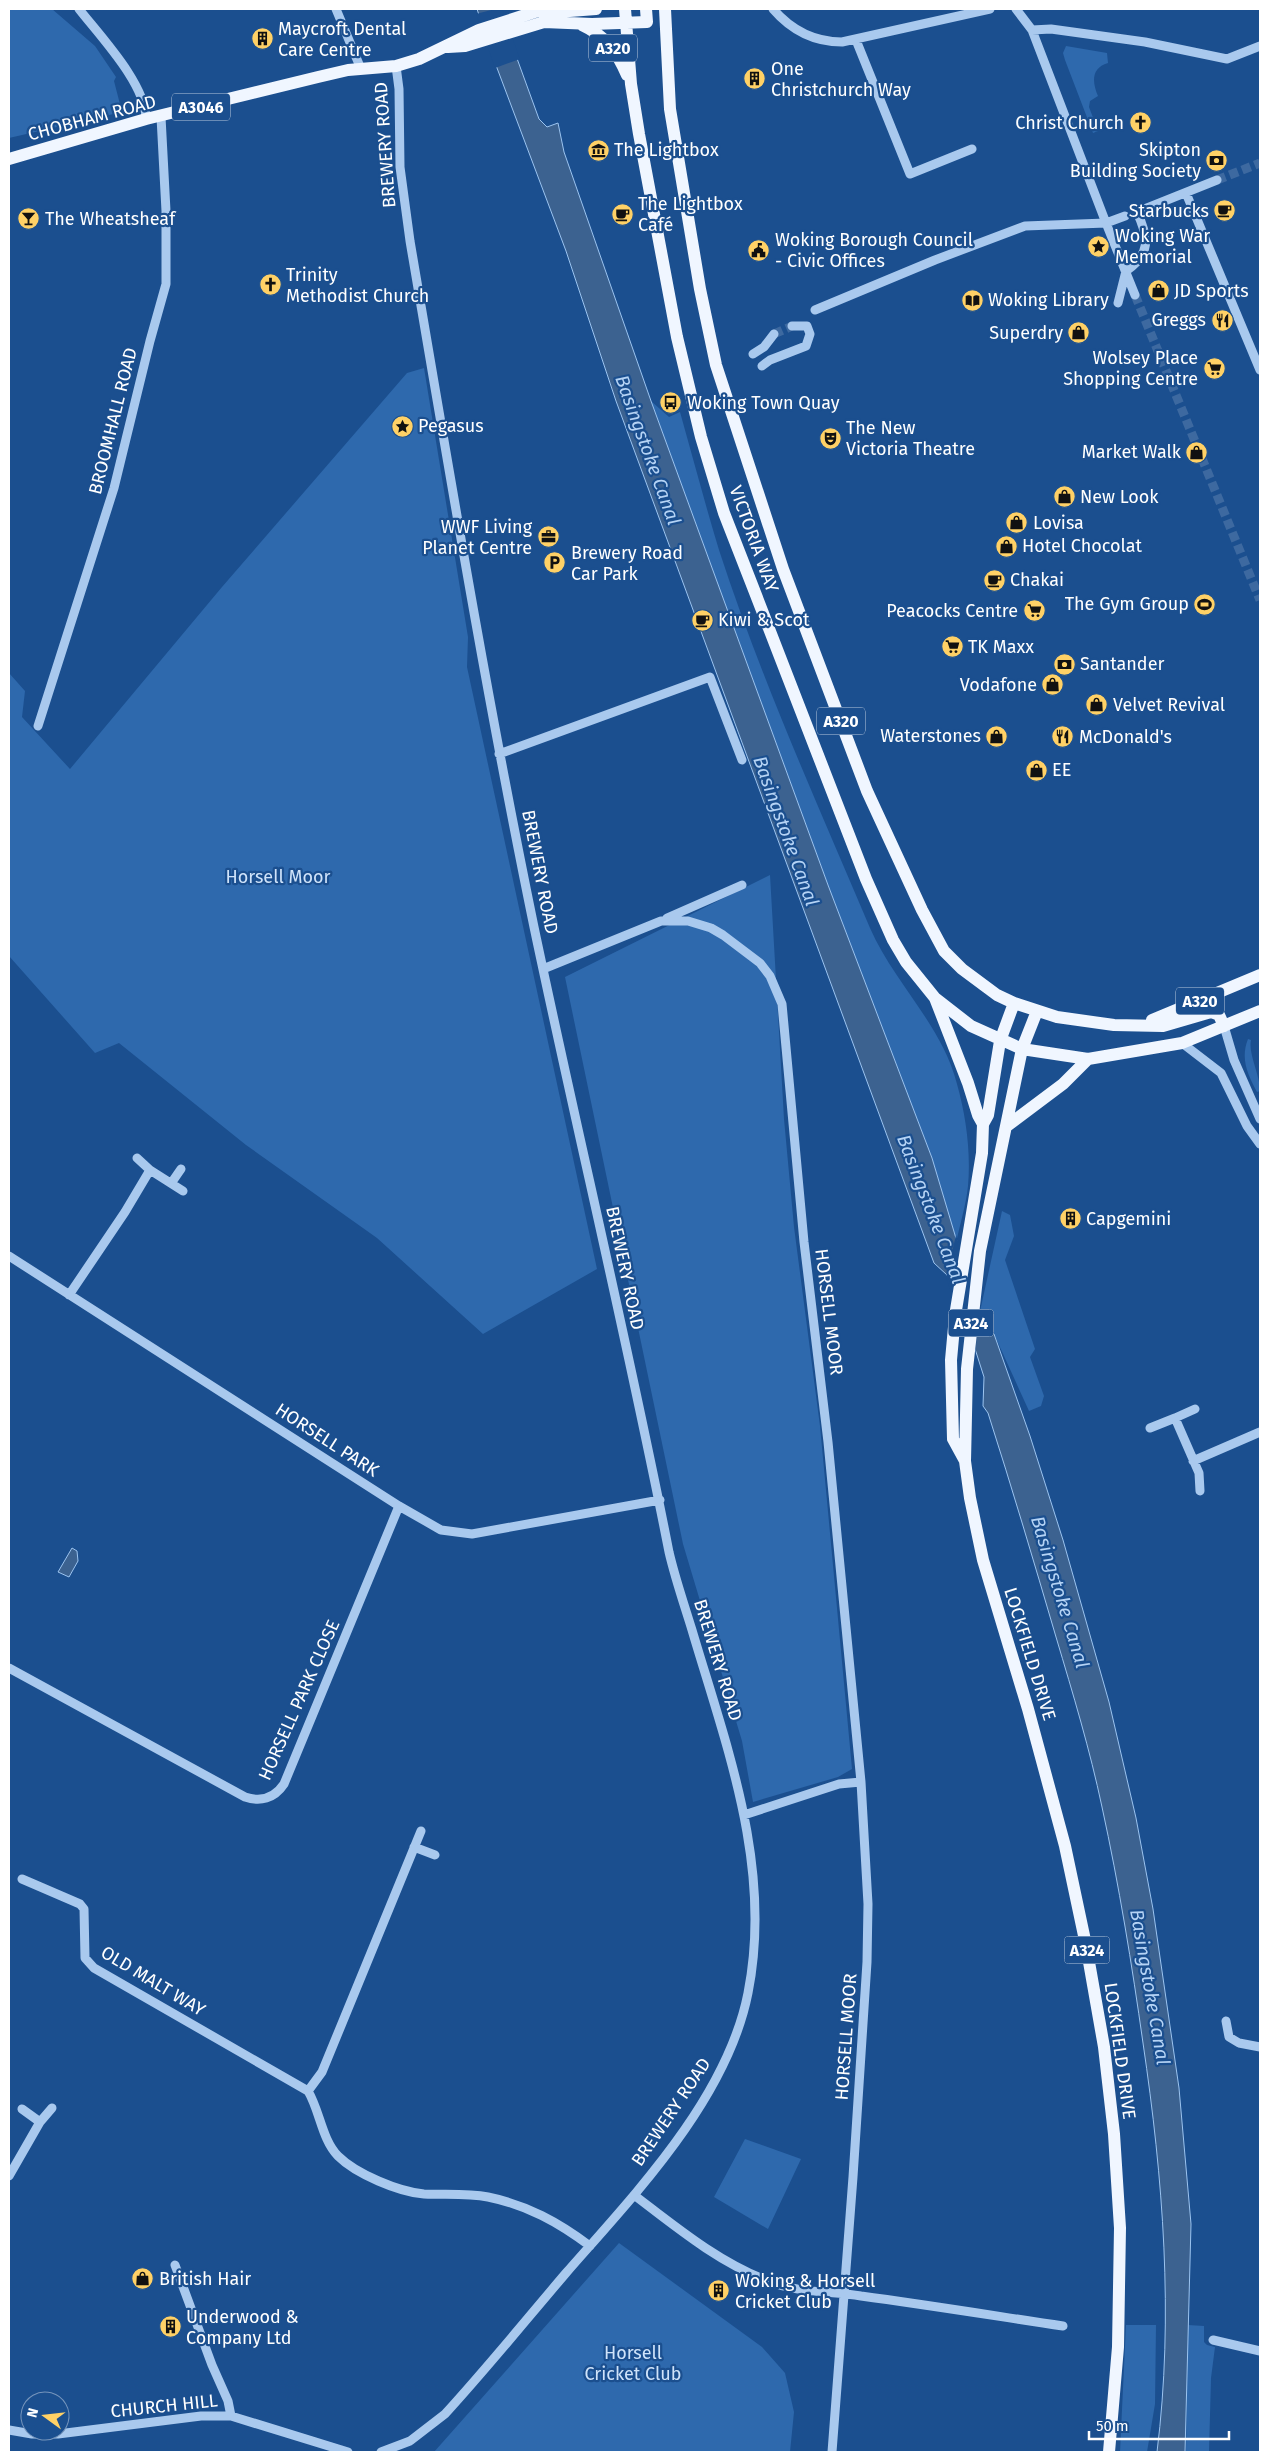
<svg xmlns="http://www.w3.org/2000/svg" width="1269" height="2461" font-family="'Fira Sans',sans-serif">
  <style>
    .green { fill: #2e69ad }
    .water { fill: #3c6290; stroke: #9cc4f0 }
    .pier { fill: #1b4f8f }
    .lines { fill: none; stroke-linecap: round; stroke-linejoin: round }
    .minor-tunnel { stroke: #3d69a0; stroke-width: 9; stroke-dasharray: 9 4.5; stroke-linecap: butt }
    .minor { stroke: #a9c9ee; stroke-width: 9 }
    .major { stroke: #f0f6ff; stroke-width: 12 }
    .labels { text-anchor: middle; dominant-baseline: central; stroke-width: 4.5; stroke-linejoin: round; paint-order: stroke }
    .shield { fill: #1b4f8f; stroke: #bbcadd; stroke-width: 1 }
    .shield-label { font-size: 16px; font-weight: bold; fill: #fff }
    .poi-label { font-size: 18px; fill: #fff; stroke: #1b4f8f; text-anchor: start }
    .street-label { font-size: 18px; fill: #fff; stroke: #1b4f8f }
    .park-label { font-size: 18px; fill: #cfe3fa; stroke: #1b4f8f }
    .water-label { font-size: 19px; font-style: italic; fill: #b5d3f5; stroke: #1b4f8f }
  </style>
  <rect width="100%" height="100%" fill="#1b4f8f"/>
  <path class="green" d="M9,9H52L95,46L116,77L114,81L122,112L9,138Z
    M1066,46L1107,53L1108,63C1091,68 1092,82 1098,96L1090,101L1089,107L1098,131L1093,133L1065,60L1063,53Z
    M424,368L468,637L467,667L597,1269L483,1334L377,1238L246,1145L119,1043L95,1053L9,956V673L25,691L22,717L70,769L222,587L407,373Z
    M651,401L669,417L680,412C693,458 705,504 719,550C761,679 817,803 870,928C894,983 942,1025 957,1084C966,1116 971,1152 968,1186C966,1205 960,1224 956,1243L932,1158L828,885Z
    M770,875L784,1119L794,1227L820,1426L852,1769L838,1777L753,1802L742,1741L683,1544L565,977Z
    M1248,1039L1251,1040C1248,1054 1260,1074 1260,1091L1257,1092C1248,1075 1240,1059 1248,1039Z
    M1002,1211L1010,1215L1014,1236L1005,1260L1035,1349L1030,1357L1044,1396L1041,1406L1029,1411L994,1334L981,1322L979,1316Z
    M745,2139L801,2159L768,2229L714,2197Z
    M619,2243L762,2347L785,2373L794,2412L790,2452H434Z
    M1126,2325H1156L1155,2404L1147,2452H1120Z
    M1188,2325L1204,2326V2342L1207,2345L1215,2347L1211,2378L1209,2452H1186Z"/>
  <path class="water" d="M477,9H499L539,119L547,127L558,123L564,152L651,401L828,885L932,1158L981,1322L994,1334L1030,1436L1063,1540L1109,1702L1136,1818L1153,1909L1179,2088L1191,2224L1185,2452H1157C1174,2316 1163,2178 1143,2043C1132,1965 1119,1885 1102,1807C1090,1750 1073,1694 1056,1637C1034,1562 1012,1488 988,1413L983,1406L984,1377L976,1352L947,1275L934,1263L616,401L566,251L494,60Z
    M72,1548L77,1551L78,1561L69,1577L58,1572Z"/>
  <path class="pier" d="M495,9H502L520,59L495,68L476,14Z
    M956,1235L979,1307L975,1358L946,1278Z"/>
  <g class="lines">
    <path class="minor-tunnel" d="M1217,180L1260,163
      M1135,295L1260,600
      M774,334L792,326"/>
    <path class="minor" d="M79,9C100,36 146,84 146,119
      M336,9L361,69
      M773,9C792,31 814,42 842,42L990,9
      M1016,9L1032,30L1106,223L1135,295
      M1032,30L1051,29L1145,42L1227,59L1260,46
      M856,40L910,174L972,149
      M1186,193L1260,370
      M1118,303L1126,271C1151,254 1149,238 1137,212L1217,180
      M815,310L935,260L1025,226L1106,223L1125,216
      M753,354L764,347L774,334
      M762,366L770,360L806,346L810,334L807,326H792
      M38,726L114,488L150,341L166,284V211L161,117
      M499,754L710,677L742,760
      M667,918L742,885
      M543,969L661,921H688L711,928L723,935L760,963L770,976L782,1004L804,1242L828,1442L861,1782L868,1904L867,1962L853,2177L832,2452
      M1224,1026L1234,1060L1260,1119
      M1182,1043L1221,1073L1247,1126L1260,1144
      M137,1158L150,1170L183,1191
      M172,1182L181,1169
      M9,1256L399,1506L441,1530L472,1534L660,1500
      M69,1295L125,1212L150,1170
      M1195,1409L1175,1418L1199,1473L1200,1491
      M1150,1428L1175,1418
      M1193,1461L1260,1432
      M9,1668L245,1797C260,1802 274,1799 284,1784L399,1506
      M744,1815L839,1784L861,1782
      M414,1847L435,1855
      M22,1879L80,1904L84,1909L85,1958L94,1968L308,2091C320,2111 322,2140 338,2156C356,2174 399,2192 424,2194C446,2195 467,2193 488,2197C527,2205 558,2222 590,2246
      M1226,2021L1229,2037L1239,2043L1260,2047
      M308,2091L322,2072L421,1831
      M22,2109L40,2122
      M9,2176L40,2122L52,2108
      M634,2195C676,2227 718,2262 768,2281C797,2293 830,2291 861,2296C928,2305 996,2316 1063,2326
      M175,2265L212,2365L228,2401L231,2416
      M1213,2340L1260,2351
      M9,2430L32,2434H58L201,2416H231L348,2452
      M381,2452L410,2441L445,2414C487,2368 526,2320 566,2273C635,2194 727,2099 748,1993C773,1868 727,1748 692,1630C684,1604 675,1578 669,1552C628,1343 578,1136 534,927C487,699 449,470 410,241L400,167L399,89L396,66"/>
    <path class="major" d="M625,9L631,84L639,134L677,337L701,437L724,513L756,595L866,879L893,940L906,962L935,998L971,1026L1022,1049L1088,1059L1182,1043L1260,1011
      M665,9L670,109L700,289L716,365L783,569L867,791L922,910L944,951L962,969L997,995L1014,1003L1057,1017L1114,1025L1163,1026L1211,1012L1219,1015L1224,1026
      M543,13L596,9
      M582,25C606,36 617,52 627,75
      M448,47L465,46L544,22L592,24L647,22L646,9
      M9,159L146,119L318,77L348,70L396,66L419,59L479,30L544,9
      M935,998L968,1083L978,1115L983,1124
      M1037,1011L1022,1049L980,1251L967,1369L965,1461L970,1498L983,1560L1028,1709L1065,1846L1086,1945L1104,2047L1114,2134L1120,2228L1118,2347L1109,2452
      M1152,1020L1260,975
      M1007,1126L1063,1084L1088,1059
      M965,1461L953,1439L951,1360L955,1316L982,1153L983,1124L988,1115L1000,1041L1014,1003"/>
  </g>
  <defs>
    <symbol id="building-disc" viewBox="-11 -11 22 22"><circle r="9.5" fill="#ffd166" stroke="#1b4f8f"/><path d="M-4-6H4V6H1V3H-1V6H-4ZM-2.5-4.3h1.7v1.8h-1.7ZM.8-4.3h1.7v1.8H.8ZM-2.5-1h1.7V.8h-1.7ZM.8-1h1.7V.8H.8Z" fill="#111"/></symbol>
    <symbol id="church-disc" viewBox="-11 -11 22 22"><circle r="9.5" fill="#ffd166" stroke="#1b4f8f"/><path d="M-1.2-6h2.4v3.5h3.3v2.4h-3.3V6h-2.4V-.1h-3.3v-2.4h3.3Z" fill="#111"/></symbol>
    <symbol id="museum-disc" viewBox="-11 -11 22 22"><circle r="9.5" fill="#ffd166" stroke="#1b4f8f"/><path d="M0-6L6-3V-2H-6V-3ZM-5-1h2V3h-2ZM-1-1h2V3h-2ZM3-1h2V3H3ZM-6 4H6V6H-6Z" fill="#111"/></symbol>
    <symbol id="bank-disc" viewBox="-11 -11 22 22"><circle r="9.5" fill="#ffd166" stroke="#1b4f8f"/><path d="M-6-4H6V4H-6ZM0-2.3a2.3 2.3 0 1 0 0 4.6a2.3 2.3 0 1 0 0-4.6Z" fill="#111"/></symbol>
    <symbol id="cafe-disc" viewBox="-11 -11 22 22"><circle r="9.5" fill="#ffd166" stroke="#1b4f8f"/><path d="M-5.5-4.5H6V0H3Q3 3.5 0 3.5H-2.5Q-5.5 3.5-5.5 0ZM3-3.2v2h1.7v-2ZM-6 4.5H4V6H-6Z" fill="#111"/></symbol>
    <symbol id="bar-disc" viewBox="-11 -11 22 22"><circle r="9.5" fill="#ffd166" stroke="#1b4f8f"/><path d="M-6-5H6L.8 .8V4.5H3.5V6h-7V4.5H-.8V.8Z" fill="#111"/></symbol>
    <symbol id="sight-disc" viewBox="-11 -11 22 22"><circle r="9.5" fill="#ffd166" stroke="#1b4f8f"/><path d="M0-6L1.8-2.2L6-1.7L2.9 1.2L3.7 5.4L0 3.3L-3.7 5.4L-2.9 1.2L-6-1.7L-1.8-2.2Z" fill="#111"/></symbol>
    <symbol id="civic-disc" viewBox="-11 -11 22 22"><circle r="9.5" fill="#ffd166" stroke="#1b4f8f"/><path d="M-.6-6.5H3V-4.5H.6V-3L4-1V1h2V6H-6V1h2V-1L-.6-3ZM-1.2 2.5V6h2.4V2.5Z" fill="#111"/></symbol>
    <symbol id="shop-disc" viewBox="-11 -11 22 22"><circle r="9.5" fill="#ffd166" stroke="#1b4f8f"/><path d="M-5-2.5h2.3a2.7 3.5 0 0 1 5.4 0H5L5.5 6h-11ZM-1.5-2.5h3a1.5 2.3 0 0 0-3 0Z" fill="#111"/></symbol>
    <symbol id="library-disc" viewBox="-11 -11 22 22"><circle r="9.5" fill="#ffd166" stroke="#1b4f8f"/><path d="M-6-4Q-3-5.5-.7-3.5V5Q-3 3-6 4ZM6-4Q3-5.5 .7-3.5V5Q3 3 6 4Z" fill="#111"/></symbol>
    <symbol id="restaurant-disc" viewBox="-11 -11 22 22"><circle r="9.5" fill="#ffd166" stroke="#1b4f8f"/><path d="M-5-6h1v4h1v-4h1v4h1v-4h1v5L-1.5 .5V6h-2V.5L-5-1ZM5-6V6H3V1.5H1.5Q1.5-4 5-6Z" fill="#111"/></symbol>
    <symbol id="supermarket-disc" viewBox="-11 -11 22 22"><circle r="9.5" fill="#ffd166" stroke="#1b4f8f"/><path d="M-6-5.5h2.5l.6 2H6L4.5 2H-2.5L-4.4-4H-6ZM-1.5 3.2a1.3 1.3 0 1 0 .1 0ZM3 3.2a1.3 1.3 0 1 0 .1 0Z" fill="#111"/></symbol>
    <symbol id="bus-disc" viewBox="-11 -11 22 22"><circle r="9.5" fill="#ffd166" stroke="#1b4f8f"/><path d="M-5-6H5V4H4V6H2V4H-2V6H-4V4H-5ZM-3.5-4V0h7V-4ZM-3.5 1.2v1.5H-2V1.2ZM2 1.2v1.5H3.5V1.2Z" fill="#111"/></symbol>
    <symbol id="theatre-disc" viewBox="-11 -11 22 22"><circle r="9.5" fill="#ffd166" stroke="#1b4f8f"/><path d="M-5-5.5Q0-4 5-5.5V0Q5 5 0 6Q-5 5-5 0ZM-3.3-2.5H-1v1.5H-3.3ZM1-2.5H3.3v1.5H1ZM-2.8 1Q0 5.5 2.8 1Z" fill="#111"/></symbol>
    <symbol id="office-disc" viewBox="-11 -11 22 22"><circle r="9.5" fill="#ffd166" stroke="#1b4f8f"/><path d="M-6-3h4V-5.5h4V-3h4V5H-6ZM-1-4.5V-3h2v-1.5ZM-6 0V1H6V0Z" fill="#111"/></symbol>
    <symbol id="parking-disc" viewBox="-11 -11 22 22"><circle r="9.5" fill="#ffd166" stroke="#1b4f8f"/><path d="M-3.5-5.5H1a3.5 3.5 0 0 1 0 7H-1V5.5H-3.5ZM-1-3.4V-.6H.8a1.4 1.4 0 0 0 0-2.8Z" fill="#111"/></symbol>
    <symbol id="stadium-disc" viewBox="-11 -11 22 22"><circle r="9.5" fill="#ffd166" stroke="#1b4f8f"/><path d="M0-5a6.5 5 0 1 0 0 10a6.5 5 0 1 0 0-10ZM-3.5-1.8h7v3.6h-7Z" fill="#111"/></symbol>
  </defs>
  <g fill-rule="evenodd">
    <use href="#building-disc" x="250" y="26" width="25" height="25"/>
    <use href="#building-disc" x="742" y="66" width="25" height="25"/>
    <use href="#church-disc" x="1128" y="110" width="25" height="25"/>
    <use href="#museum-disc" x="586" y="138" width="25" height="25"/>
    <use href="#bank-disc" x="1204" y="148" width="25" height="25"/>
    <use href="#cafe-disc" x="1212" y="198" width="25" height="25"/>
    <use href="#cafe-disc" x="610" y="202" width="25" height="25"/>
    <use href="#bar-disc" x="16" y="206" width="25" height="25"/>
    <use href="#sight-disc" x="1086" y="234" width="25" height="25"/>
    <use href="#civic-disc" x="746" y="238" width="25" height="25"/>
    <use href="#church-disc" x="258" y="272" width="25" height="25"/>
    <use href="#shop-disc" x="1146" y="278" width="25" height="25"/>
    <use href="#library-disc" x="960" y="288" width="25" height="25"/>
    <use href="#restaurant-disc" x="1210" y="308" width="25" height="25"/>
    <use href="#shop-disc" x="1066" y="320" width="25" height="25"/>
    <use href="#supermarket-disc" x="1202" y="356" width="25" height="25"/>
    <use href="#bus-disc" x="658" y="390" width="25" height="25"/>
    <use href="#sight-disc" x="390" y="414" width="25" height="25"/>
    <use href="#theatre-disc" x="818" y="426" width="25" height="25"/>
    <use href="#shop-disc" x="1184" y="440" width="25" height="25"/>
    <use href="#shop-disc" x="1052" y="484" width="25" height="25"/>
    <use href="#shop-disc" x="1004" y="510" width="25" height="25"/>
    <use href="#office-disc" x="536" y="524" width="25" height="25"/>
    <use href="#shop-disc" x="994" y="534" width="25" height="25"/>
    <use href="#parking-disc" x="542" y="550" width="25" height="25"/>
    <use href="#cafe-disc" x="982" y="568" width="25" height="25"/>
    <use href="#stadium-disc" x="1192" y="592" width="25" height="25"/>
    <use href="#supermarket-disc" x="1022" y="598" width="25" height="25"/>
    <use href="#cafe-disc" x="690" y="608" width="25" height="25"/>
    <use href="#supermarket-disc" x="940" y="634" width="25" height="25"/>
    <use href="#bank-disc" x="1052" y="652" width="25" height="25"/>
    <use href="#shop-disc" x="1040" y="672" width="25" height="25"/>
    <use href="#shop-disc" x="1084" y="692" width="25" height="25"/>
    <use href="#shop-disc" x="984" y="724" width="25" height="25"/>
    <use href="#restaurant-disc" x="1050" y="724" width="25" height="25"/>
    <use href="#shop-disc" x="1024" y="758" width="25" height="25"/>
    <use href="#building-disc" x="1058" y="1206" width="25" height="25"/>
    <use href="#shop-disc" x="130" y="2266" width="25" height="25"/>
    <use href="#building-disc" x="706" y="2278" width="25" height="25"/>
    <use href="#building-disc" x="158" y="2314" width="25" height="25"/>
  </g>
  <g class="labels">
    <g class="shield">
      <rect x="589" y="34.5" width="48" height="27" rx="4"/>
      <rect x="172" y="93.5" width="58" height="27" rx="4"/>
      <rect x="817" y="707.5" width="48" height="27" rx="4"/>
      <rect x="1176" y="987.5" width="48" height="27" rx="4"/>
      <rect x="948.5" y="1309.5" width="45" height="27" rx="4"/>
      <rect x="1064.5" y="1936.5" width="45" height="27" rx="4"/>
    </g>
    <g class="shield-label">
      <text x="613" y="48">A320</text>
      <text x="201" y="107">A3046</text>
      <text x="841" y="721">A320</text>
      <text x="1200" y="1001">A320</text>
      <text x="971" y="1323">A324</text>
      <text x="1087" y="1950">A324</text>
    </g>
    <g class="poi-label">
      <text x="278" y="29">Maycroft Dental<tspan x="278" dy="21">Care Centre</tspan></text>
      <text x="771" y="69">One<tspan x="771" dy="21">Christchurch Way</tspan></text>
      <text x="1124" y="123" text-anchor="end">Christ Church</text>
      <text x="614" y="150">The Lightbox</text>
      <text x="1201" y="150" text-anchor="end">Skipton<tspan x="1201" dy="21">Building Society</tspan></text>
      <text x="638" y="204">The Lightbox<tspan x="638" dy="21">Café</tspan></text>
      <text x="1209" y="211" text-anchor="end">Starbucks</text>
      <text x="45" y="219">The Wheatsheaf</text>
      <text x="1115" y="236">Woking War<tspan x="1115" dy="21">Memorial</tspan></text>
      <text x="775" y="240">Woking Borough Council<tspan x="775" dy="21">- Civic Offices</tspan></text>
      <text x="286" y="275">Trinity<tspan x="286" dy="21">Methodist Church</tspan></text>
      <text x="1174" y="291">JD Sports</text>
      <text x="988" y="300">Woking Library</text>
      <text x="1206" y="320" text-anchor="end">Greggs</text>
      <text x="1063" y="333" text-anchor="end">Superdry</text>
      <text x="1198" y="358" text-anchor="end">Wolsey Place<tspan x="1198" dy="21">Shopping Centre</tspan></text>
      <text x="687" y="403">Woking Town Quay</text>
      <text x="418" y="426">Pegasus</text>
      <text x="846" y="428">The New<tspan x="846" dy="21">Victoria Theatre</tspan></text>
      <text x="1181" y="452" text-anchor="end">Market Walk</text>
      <text x="1080" y="497">New Look</text>
      <text x="1033" y="523">Lovisa</text>
      <text x="532" y="527" text-anchor="end">WWF Living<tspan x="532" dy="21">Planet Centre</tspan></text>
      <text x="1022" y="546">Hotel Chocolat</text>
      <text x="571" y="553">Brewery Road<tspan x="571" dy="21">Car Park</tspan></text>
      <text x="1010" y="580">Chakai</text>
      <text x="1189" y="604" text-anchor="end">The Gym Group</text>
      <text x="1018" y="611" text-anchor="end">Peacocks Centre</text>
      <text x="718" y="620">Kiwi &amp; Scot</text>
      <text x="968" y="647">TK Maxx</text>
      <text x="1080" y="664">Santander</text>
      <text x="1037" y="685" text-anchor="end">Vodafone</text>
      <text x="1113" y="705">Velvet Revival</text>
      <text x="981" y="736" text-anchor="end">Waterstones</text>
      <text x="1079" y="737">McDonald's</text>
      <text x="1052" y="770">EE</text>
      <text x="1086" y="1219">Capgemini</text>
      <text x="159" y="2279">British Hair</text>
      <text x="735" y="2281">Woking &amp; Horsell<tspan x="735" dy="21">Cricket Club</tspan></text>
      <text x="186" y="2317">Underwood &amp;<tspan x="186" dy="21">Company Ltd</tspan></text>
    </g>
    <g class="street-label">
      <text transform="translate(92 118) rotate(-15)">CHOBHAM ROAD</text>
      <text transform="translate(385 145) rotate(-94)">BREWERY ROAD</text>
      <text transform="translate(113 421) rotate(-76)">BROOMHALL ROAD</text>
      <text transform="translate(754 539) rotate(70)">VICTORIA WAY</text>
      <text transform="translate(540 872) rotate(79)">BREWERY ROAD</text>
      <text transform="translate(625 1268) rotate(78)">BREWERY ROAD</text>
      <text transform="translate(829 1312) rotate(83)">HORSELL MOOR</text>
      <text transform="translate(327 1440) rotate(33)">HORSELL PARK</text>
      <text transform="translate(1030 1654) rotate(73)">LOCKFIELD DRIVE</text>
      <text transform="translate(718 1660) rotate(73)">BREWERY ROAD</text>
      <text transform="translate(299 1700) rotate(-66)">HORSELL PARK CLOSE</text>
      <text transform="translate(153 1981) rotate(31)">OLD MALT WAY</text>
      <text transform="translate(846 2037) rotate(-86)">HORSELL MOOR</text>
      <text transform="translate(1120 2051) rotate(82)">LOCKFIELD DRIVE</text>
      <text transform="translate(671 2112) rotate(-56)">BREWERY ROAD</text>
      <text transform="translate(164 2406) rotate(-6)">CHURCH HILL</text>
    </g>
    <g class="park-label">
      <text x="278" y="877">Horsell Moor</text>
      <text x="633" y="2353">Horsell<tspan x="633" dy="21">Cricket Club</tspan></text>
    </g>
    <g class="water-label">
      <text transform="translate(648 450) rotate(70)">Basingstoke Canal</text>
      <text transform="translate(786 831) rotate(70)">Basingstoke Canal</text>
      <text transform="translate(931 1209) rotate(69)">Basingstoke Canal</text>
      <text transform="translate(1060 1592) rotate(73)">Basingstoke Canal</text>
      <text transform="translate(1150 1987) rotate(80)">Basingstoke Canal</text>
    </g>
  </g>
  <rect width="1269" height="2461" fill="none" stroke="#ffffff" stroke-width="20"/>
  <g transform="translate(45 2416) rotate(285)"><circle r="24" fill="#1b4f8f" stroke="#7695bc"/>
  <path d="M0-4L9 19L0 12L-9 19Z" fill="#ffd166"/>
  <text y="-8" font-size="14" font-weight="bold" text-anchor="middle" fill="#ffffff">N</text>
  </g>
  <path d="M1089 2431v8h140v-8" fill="none" stroke="#ffffff" stroke-width="2.5"/>
  <text x="1096" y="2431" font-size="15" fill="#ffffff" stroke="#1b4f8f" stroke-width="4" paint-order="stroke">50 m</text>
</svg>
